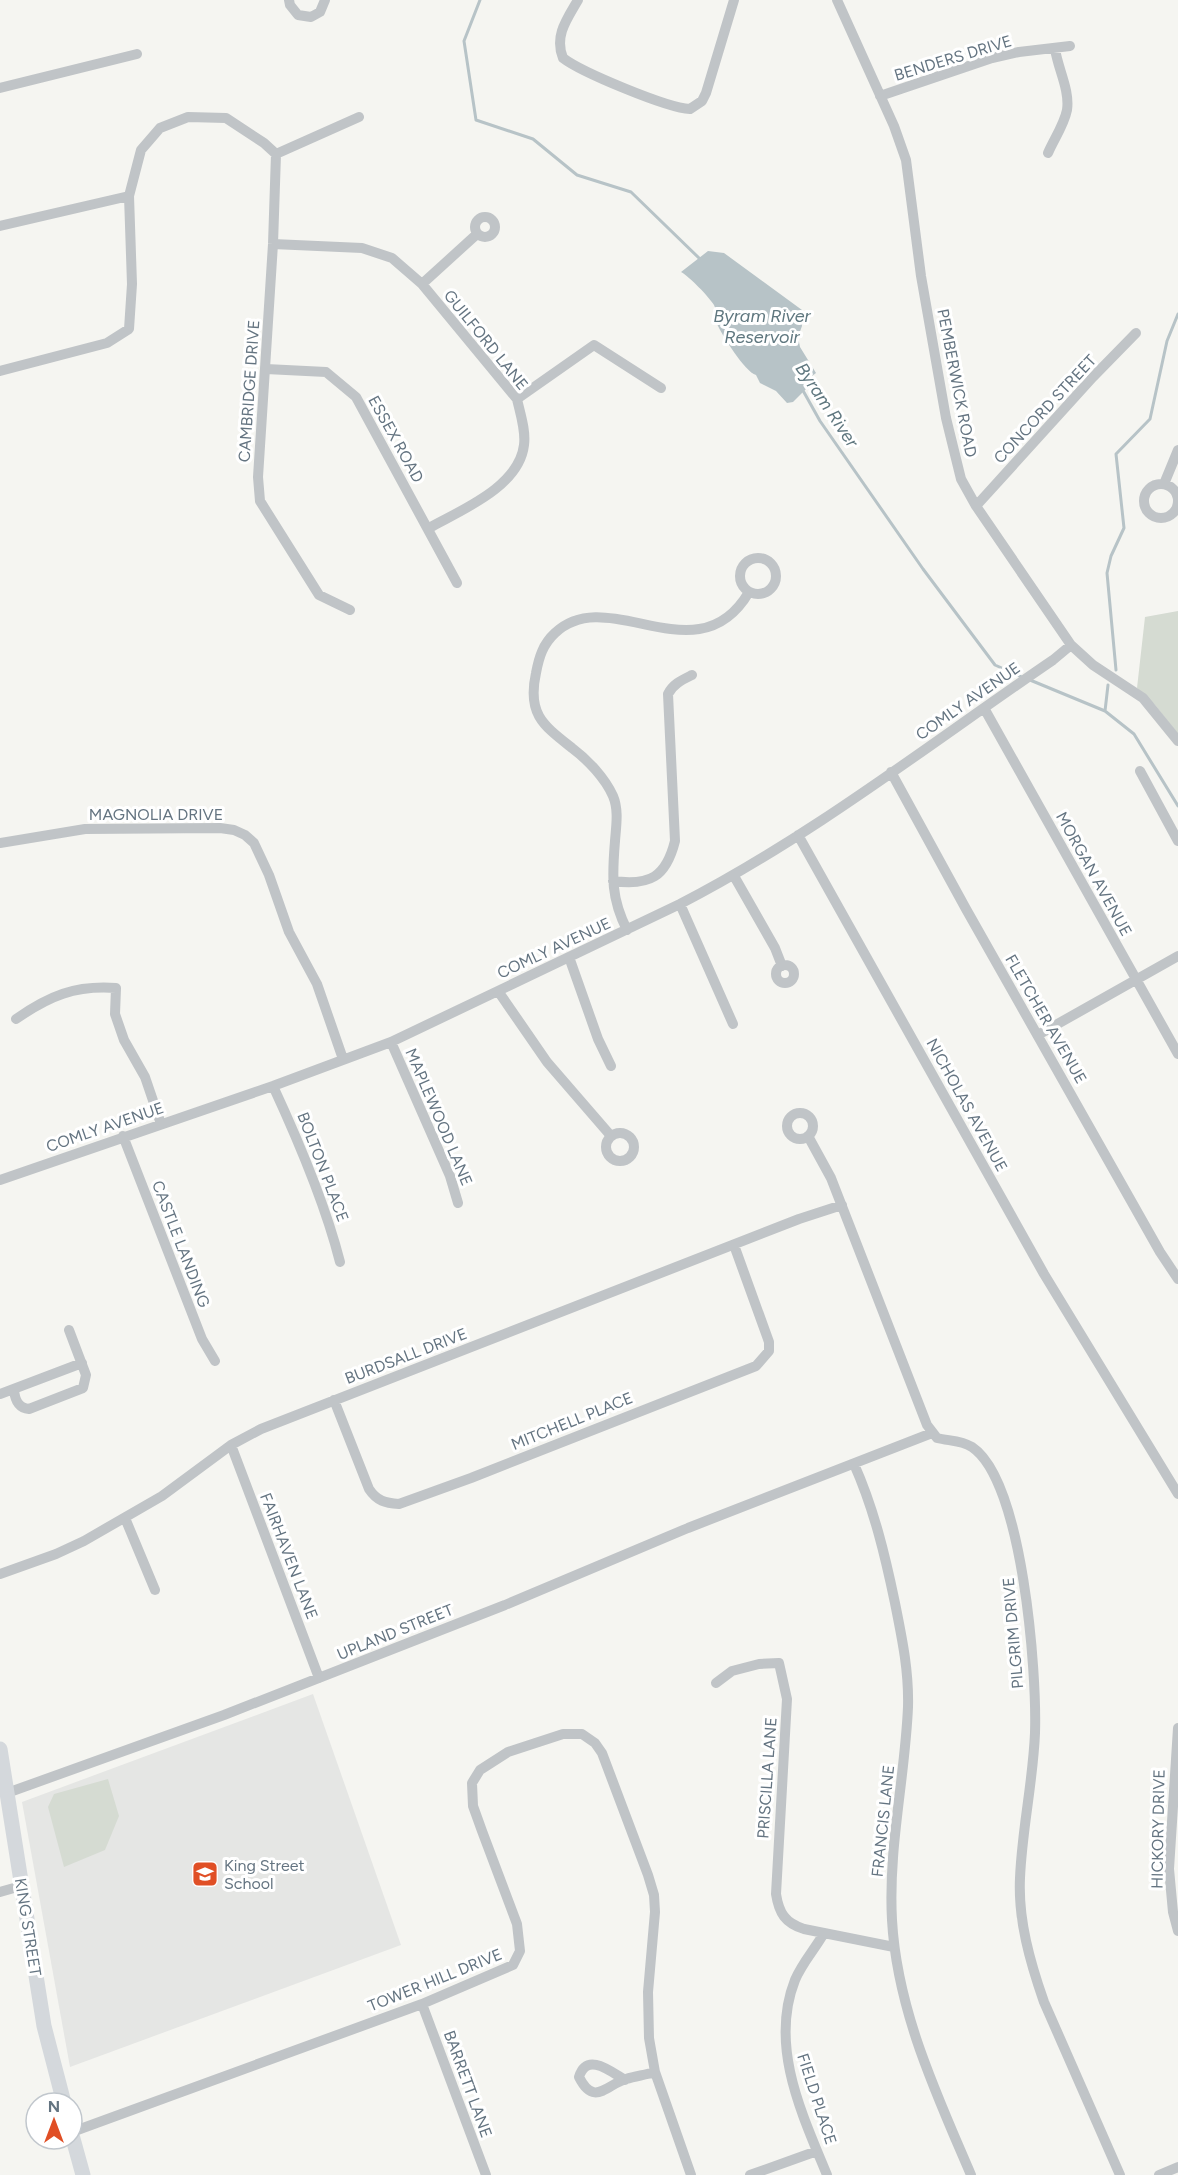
<svg xmlns="http://www.w3.org/2000/svg" width="1178" height="2175" font-family="Figtree,sans-serif">
  <style>
    .built { fill: #e5e6e4 }
    .green { fill: #d5dbd2 }
    .water { fill: #b7c3c7 }
    .lines { fill: none; stroke-linecap: round; stroke-linejoin: round }
    .stream { stroke: #b7c3c7; stroke-width: 3 }
    .minor { stroke: #c0c4c7; stroke-width: 10 }
    .secondary { stroke: #d4d8dc; stroke-width: 15 }
    .labels { text-anchor: middle; dominant-baseline: central; stroke-width: 6; stroke-linejoin: round; paint-order: stroke }
    .street-label { font-size: 16px; fill: #647481; stroke: #fff }
    .poi-label { font-size: 16px; fill: #647481; stroke: #fff; text-anchor: start }
    .water-label { font-size: 18px; font-style: italic; fill: #5f777f; stroke: #fff }
  </style>
  <rect width="100%" height="100%" fill="#f5f5f1"/>
  <path class="built" d="M313,1694L401,1945L70,2067L22,1802Z"/>
  <path class="green" d="M1178,611V734L1155,705L1137,688L1145,617Z
    M108,1779L119,1816L105,1850L64,1867L48,1807L54,1794Z"/>
  <path class="water" d="M708,251L724,253L802,310V326L798,337L800,347L816,373L808,379L811,384L793,402L787,403L776,391L760,383L756,375C745,372 722,335 717,324C714,318 717,311 714,305C709,297 690,277 681,272Z"/>
  <g class="lines">
    <path class="stream" d="M480,0L464,41L476,120L533,139L577,175L631,192L700,259
      M801,387L820,421L923,569L995,665L1024,678
      M1116,670L1107,573L1111,556L1124,528L1116,454L1150,419L1167,341L1178,314
      M1030,680L1105,711L1134,734L1178,806
      M1105,711L1108,685"/>
    <path class="minor" d="M289,0L290,5L298,15L311,17L320,12L325,0
      M578,0C567,19 554,36 563,58C581,72 667,108 690,109L702,101L706,93L734,0
      M837,0L894,126L906,160L921,276L946,418L961,479L976,506L1071,645L1093,665L1143,698L1178,741
      M0,88L137,54
      M880,96L992,58L1019,52L1070,46
      M1048,153C1054,139 1064,125 1067,110C1070,90 1058,69 1055,49
      M276,154L359,117
      M475 227a10 10 0 1 1 20 0a10 10 0 1 1-20 0Z
      M0,226L129,196L141,150L160,128L188,117L226,118L264,143L276,154L273,244L258,477L260,501L319,595L350,610
      M273,244L362,248L392,258L422,284L517,399C520,413 526,430 524,445C519,487 461,510 429,528
      M422,284L477,234
      M266,369L326,372L356,397L457,583
      M0,371L107,343L129,329L132,284L129,196
      M517,399L594,345L661,388
      M1164,484L1178,450
      M1144 501a17 17 0 1 1 34 0a17 17 0 1 1-34 0Z
      M976,506L1093,377L1136,333
      M740 576a18 18 0 1 1 36 0a18 18 0 1 1-36 0Z
      M984,708L1178,1054
      M1140,771L1178,841
      M891,772L966,909L1160,1252L1178,1279
      M798,835L1044,1274L1178,1494
      M0,843L85,829L220,828L234,830L245,835L254,843L269,875L289,932L317,984L343,1059
      M734,876L775,948L782,966
      M613,881C650,886 666,877 675,841L668,694C673,684 682,680 692,675
      M680,904L733,1024
      M627,930C611,898 612,877 615,841C616,827 619,810 613,796C605,778 588,760 572,748C543,725 527,714 536,673C539,657 543,644 555,633C609,582 698,679 749,592
      M569,957L598,1039L611,1066
      M776 974a9 9 0 1 1 18 0a9 9 0 1 1-18 0Z
      M498,991L547,1062L611,1136
      M16,1019C49,996 75,985 116,988L115,1014L124,1040L145,1077L161,1124
      M1038,1035L1178,956
      M391,1042L450,1176L458,1203
      M273,1086C298,1140 325,1203 340,1262
      M787 1126a13 13 0 1 1 26 0a13 13 0 1 1-26 0Z
      M606 1147a14 14 0 1 1 28 0a14 14 0 1 1-28 0Z
      M123,1136L202,1339L215,1361
      M808,1136L831,1178L927,1425L937,1438C949,1441 961,1440 972,1447C1023,1481 1037,1673 1035,1733C1033,1782 1022,1829 1020,1878C1018,1920 1030,1962 1044,2002L1120,2175
      M0,1180L273,1086L391,1042L680,904C812,836 931,743 1053,660L1071,645
      M14,1390C15,1400 18,1408 29,1409L83,1388L86,1375L69,1330
      M0,1394L82,1363
      M334,1400L369,1489C377,1501 385,1503 399,1504L471,1478L756,1366L769,1351V1342L734,1245
      M231,1445L319,1678
      M854,1464C874,1509 885,1555 895,1603C902,1638 909,1671 908,1707C905,1778 888,1848 892,1920C897,2010 936,2093 971,2175
      M125,1518L155,1590
      M0,1574L56,1554L84,1541L162,1496L231,1445L261,1429L799,1219L842,1205
      M716,1683L732,1671L759,1664L779,1663L787,1699L776,1894C779,1913 785,1923 804,1929L894,1947
      M1178,1728L1169,1869L1173,1912L1178,1931
      M7,1793L224,1715L505,1605L688,1528L932,1433
      M0,1892L21,1886
      M824,1933C815,1949 802,1963 795,1980C769,2046 802,2114 827,2175
      M422,2004L486,2175
      M625,2080C610,2071 587,2052 579,2077C594,2107 606,2085 626,2079C636,2076 645,2075 655,2072
      M72,2132L422,2004L513,1965L520,1951L517,1924L482,1831L473,1806L472,1783L480,1770L508,1752L563,1734H582L595,1743L602,1753L648,1875L654,1895L655,1912L648,1992L649,2038L655,2072L691,2175
      M750,2175L817,2151
      M1159,2175L1178,2167"/>
    <path class="secondary" d="M0,1749L44,2026L64,2103
      M72,2135L83,2175"/>
  </g>
  <defs>
    <symbol id="school-square" viewBox="-11 -11 22 22"><rect x="-9" y="-9" width="18" height="18" rx="4" fill="#e04f25" stroke="#fff"/><path d="M0-5L7-2L0 1L-7-2ZM-4 1L0 2.5L4 1V4Q0 6-4 4Z" fill="#fff"/></symbol>
  </defs>
  <g fill-rule="evenodd">
    <use href="#school-square" x="190" y="1859" width="30" height="30"/>
  </g>
  <g class="labels">
    <g class="street-label">
      <text transform="translate(953 58) rotate(-17)">BENDERS DRIVE</text>
      <text transform="translate(486 340) rotate(51)">GUILFORD LANE</text>
      <text transform="translate(957 383) rotate(79)">PEMBERWICK ROAD</text>
      <text transform="translate(249 391) rotate(-86)">CAMBRIDGE DRIVE</text>
      <text transform="translate(1045 409) rotate(-47)">CONCORD STREET</text>
      <text transform="translate(396 439) rotate(61)">ESSEX ROAD</text>
      <text transform="translate(968 701) rotate(-35)">COMLY AVENUE</text>
      <text x="156" y="814">MAGNOLIA DRIVE</text>
      <text transform="translate(1094 874) rotate(61)">MORGAN AVENUE</text>
      <text transform="translate(554 948) rotate(-25)">COMLY AVENUE</text>
      <text transform="translate(1046 1019) rotate(60)">FLETCHER AVENUE</text>
      <text transform="translate(967 1105) rotate(61)">NICHOLAS AVENUE</text>
      <text transform="translate(439 1117) rotate(67)">MAPLEWOOD LANE</text>
      <text transform="translate(105 1127) rotate(-19)">COMLY AVENUE</text>
      <text transform="translate(323 1167) rotate(69)">BOLTON PLACE</text>
      <text transform="translate(181 1244) rotate(69)">CASTLE LANDING</text>
      <text transform="translate(406 1356) rotate(-21)">BURDSALL DRIVE</text>
      <text transform="translate(572 1421) rotate(-22)">MITCHELL PLACE</text>
      <text transform="translate(289 1556) rotate(69)">FAIRHAVEN LANE</text>
      <text transform="translate(395 1632) rotate(-22)">UPLAND STREET</text>
      <text transform="translate(1013 1633) rotate(-95)">PILGRIM DRIVE</text>
      <text transform="translate(767 1778) rotate(-86)">PRISCILLA LANE</text>
      <text transform="translate(883 1821) rotate(-84)">FRANCIS LANE</text>
      <text transform="translate(1158 1829) rotate(-89)">HICKORY DRIVE</text>
      <text transform="translate(28 1927) rotate(81)">KING STREET</text>
      <text transform="translate(435 1980) rotate(-22)">TOWER HILL DRIVE</text>
      <text transform="translate(468 2084) rotate(70)">BARRETT LANE</text>
      <text transform="translate(817 2099) rotate(72)">FIELD PLACE</text>
    </g>
    <g class="poi-label">
      <text x="224" y="1865">King Street<tspan x="224" dy="18">School</tspan></text>
    </g>
    <g class="water-label">
      <text x="762" y="316">Byram River<tspan x="762" dy="21">Reservoir</tspan></text>
      <text transform="translate(827 405) rotate(56)">Byram River</text>
    </g>
  </g>
  <g transform="translate(54 2121)"><circle r="28" fill="#ffffff" stroke="#c1c7cd" stroke-width="1.5"/>
  <path d="M0-4.5L10 22L0 15L-10 22Z" fill="#e04f25"/>
  <text y="-9" font-size="16" font-weight="bold" text-anchor="middle" fill="#647481">N</text>
  </g>
</svg>
